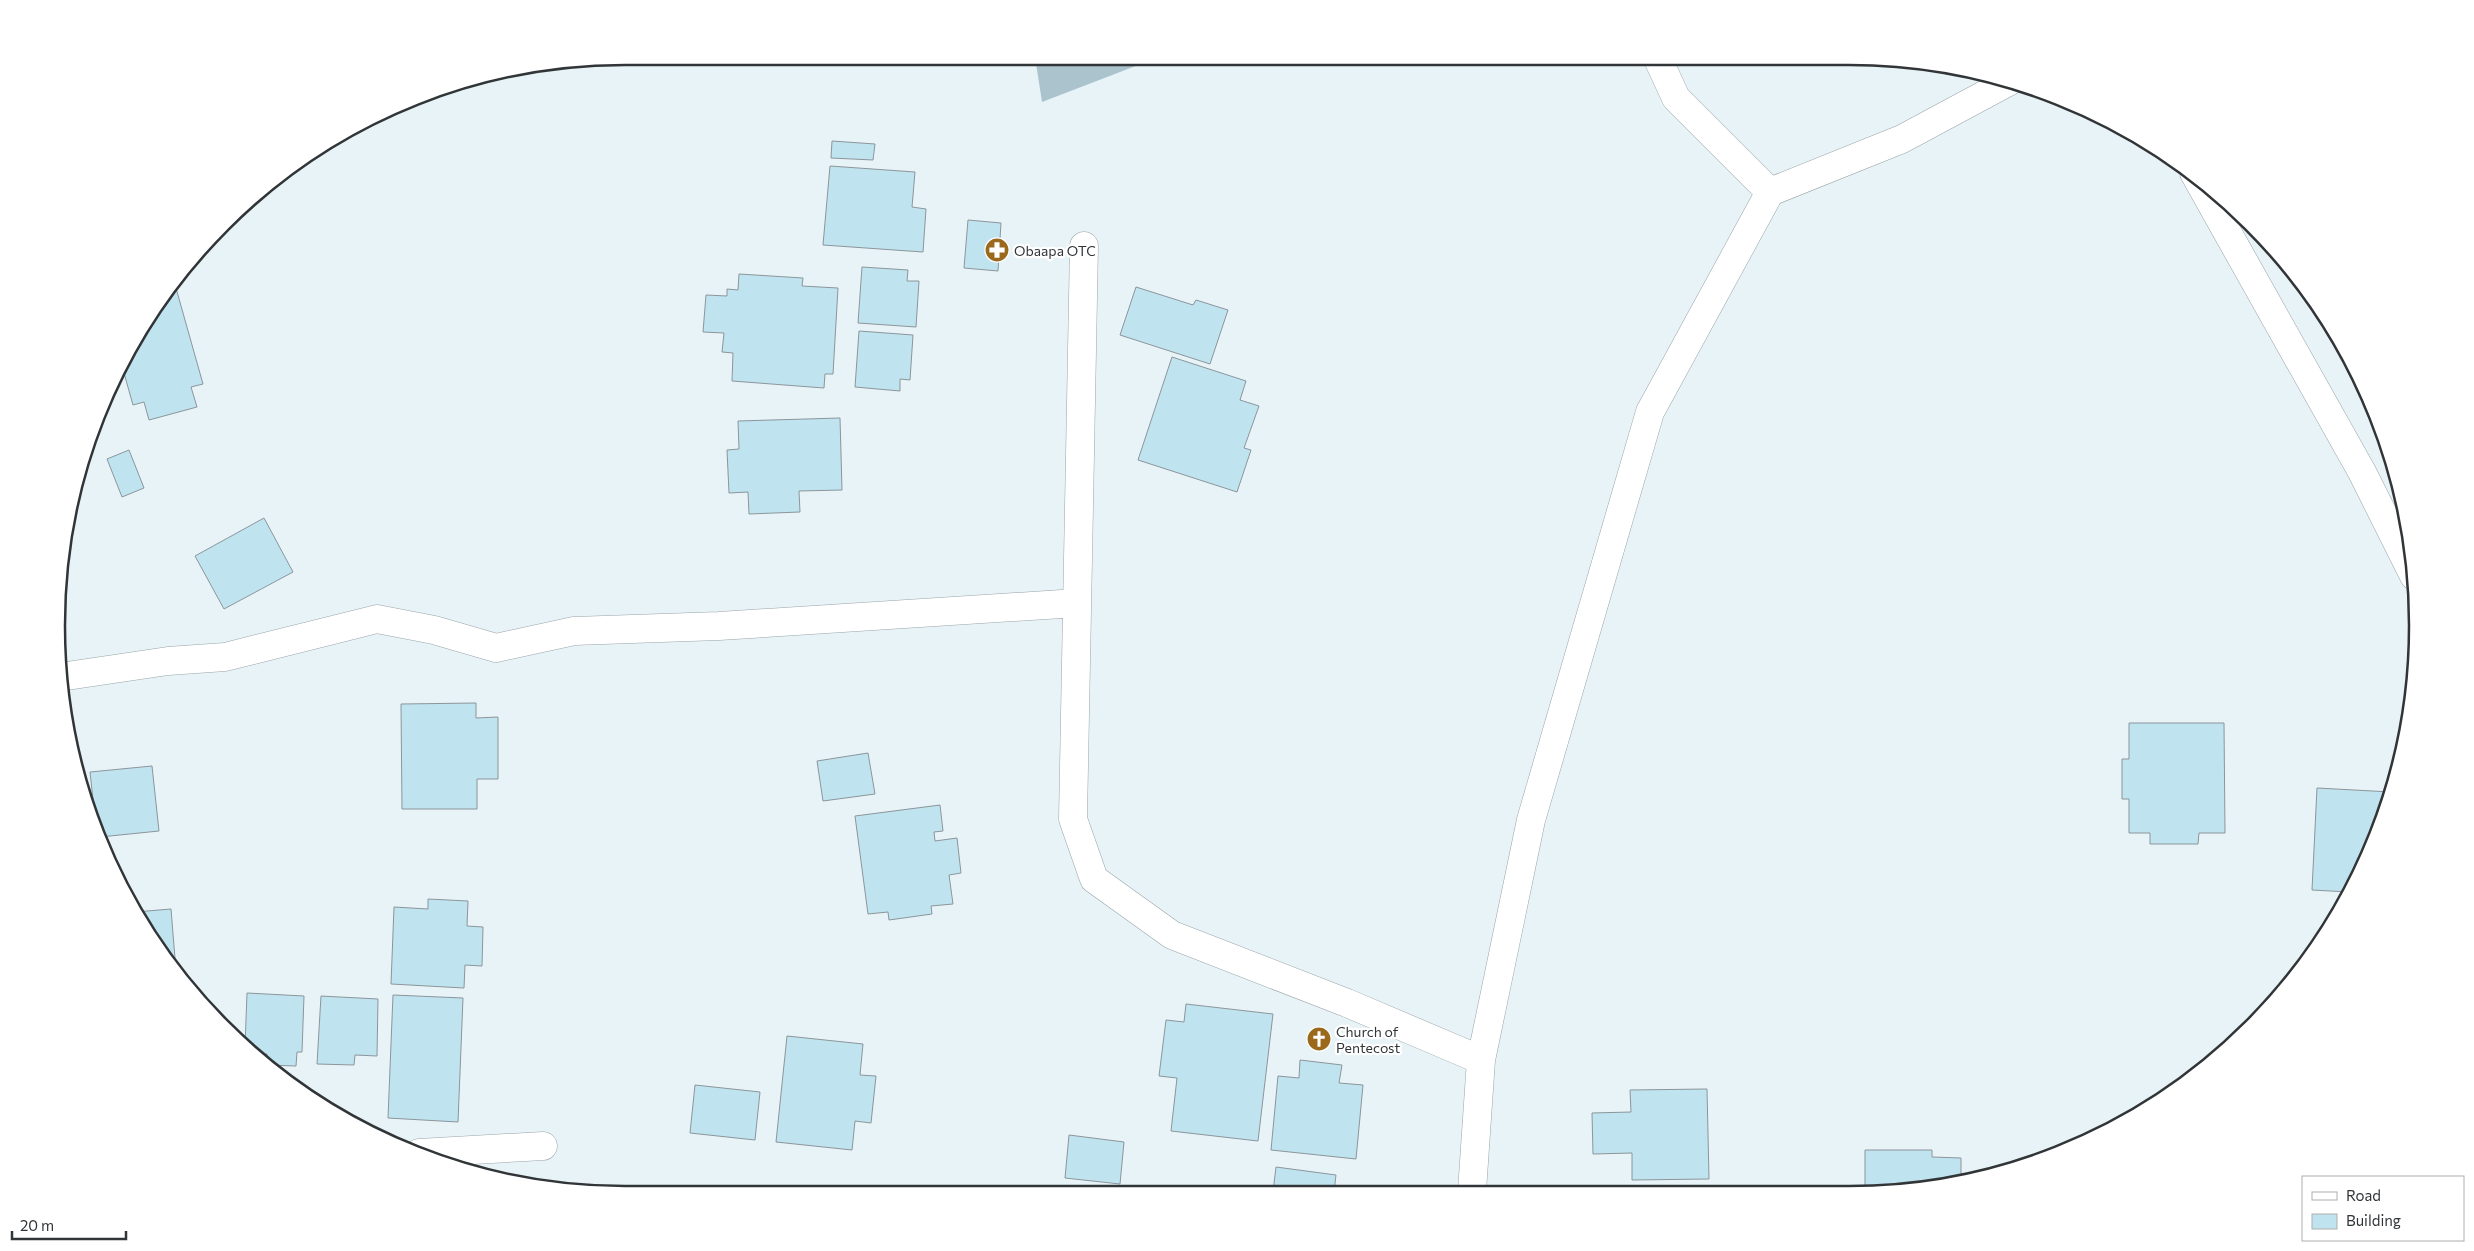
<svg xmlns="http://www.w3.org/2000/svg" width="2474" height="1251" font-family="Commissioner,sans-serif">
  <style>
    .green { fill: #aac3cd }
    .building { fill: #c0e3f0; stroke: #8b969a }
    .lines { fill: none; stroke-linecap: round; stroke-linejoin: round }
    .minor-casing { stroke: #9aa5a9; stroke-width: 29 }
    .minor { stroke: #fff; stroke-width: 28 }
    .labels { text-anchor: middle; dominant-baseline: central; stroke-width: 4.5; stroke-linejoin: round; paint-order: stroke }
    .poi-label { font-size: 14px; fill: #313537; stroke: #fff; text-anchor: start }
    .rim { fill: none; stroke: #313537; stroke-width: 2.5 }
  </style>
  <rect width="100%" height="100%" fill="#e8f3f7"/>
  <path class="green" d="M1035,57H1159L1042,102Z"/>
  <path class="building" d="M832,141L875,144L873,160L831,158Z
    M830,166L915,172L912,207L926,209L923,252L823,245Z
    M968,220L1001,223L998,271L964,268Z
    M862,267L908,270L907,281H919L916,327L858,323Z
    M739,274L803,278L802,286L838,288L833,374H825L824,388L732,381L733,353L722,352L724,333L703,332L706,295L727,296V289L738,290Z
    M174,281L203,384L191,387L197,407L149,420L144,402L133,405L122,366L152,309Z
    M1136,287L1193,305L1196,300L1228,310L1210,364L1120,335Z
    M859,331L913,335L910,380L900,379V391L855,387Z
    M1172,357L1246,381L1240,400L1259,406L1244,448L1251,450L1237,492L1138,460Z
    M840,418L842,490L799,491L800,512L749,514L748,492L729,493L727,450L739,449L738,421Z
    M129,450L144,488L122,497L107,459Z
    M264,518L293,572L224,609L195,556Z
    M476,703V718L498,717V779H477V809H402L401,704Z
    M2129,723H2224L2225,833H2199L2198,844H2150V833H2129V799H2122V759H2129Z
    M868,753L875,794L823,801L817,761Z
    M152,766L159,831L100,837L96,827L90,772Z
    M2317,788L2391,792L2359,877L2349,892L2312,890Z
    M940,805L943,831L934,832L935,841L957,838L961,873L949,875L953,904L931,906L932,914L889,920L888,912L868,914L855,816Z
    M428,899L468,901L467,926L483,927L482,966L465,965L464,988L391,984L394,907L428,909Z
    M171,909L176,971L152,942L135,912Z
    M247,993L304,996L302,1052H297L296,1066L266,1065L267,1054L252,1053L245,1047Z
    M393,995L463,998L458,1122L388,1118Z
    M321,996L378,999L377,1056L355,1055L354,1065L317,1064Z
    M1186,1004L1273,1014L1258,1141L1171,1131L1177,1078L1159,1076L1166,1020L1184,1022Z
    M787,1036L863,1044L860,1075L876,1076L871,1123L855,1121L852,1150L776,1142Z
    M1300,1060L1342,1065L1339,1083L1363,1085L1356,1159L1271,1150L1278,1076L1299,1078Z
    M695,1085L760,1092L755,1140L690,1133Z
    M1707,1089L1709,1179L1632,1180V1153L1593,1154L1592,1113L1631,1112L1630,1090Z
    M1069,1135L1124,1142L1120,1184L1065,1178Z
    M1865,1150H1932V1157L1961,1158V1180L1932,1181V1187L1923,1190H1865Z
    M1276,1167L1336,1175L1334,1192H1273Z"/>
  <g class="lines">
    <defs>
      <path id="minor" d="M1657,57L1676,98L1770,192
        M2194,173L2362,472L2414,576
        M1084,246L1073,819L1094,879L1172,935L1347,1003L1481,1060
        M60,677L168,661L225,657L377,619L434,630L496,648L574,631L719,626L1077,603
        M419,1153L543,1146
        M1472,1191L1481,1060L1531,820L1650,412L1770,192L1902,139L2010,81"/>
    </defs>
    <use href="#minor" class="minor-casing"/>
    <use href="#minor" class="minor"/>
  </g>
  <defs>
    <symbol id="pharmacy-disc" viewBox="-11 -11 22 22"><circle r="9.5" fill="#9a691c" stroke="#fff"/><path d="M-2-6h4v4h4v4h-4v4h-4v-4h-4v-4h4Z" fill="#fff"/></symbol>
    <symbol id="church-disc" viewBox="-11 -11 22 22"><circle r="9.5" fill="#9a691c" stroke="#fff"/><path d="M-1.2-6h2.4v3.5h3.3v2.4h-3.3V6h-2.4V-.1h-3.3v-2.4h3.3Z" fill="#fff"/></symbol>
  </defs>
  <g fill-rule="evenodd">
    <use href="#pharmacy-disc" x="983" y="236" width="28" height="28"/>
    <use href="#church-disc" x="1305" y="1025" width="28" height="28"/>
  </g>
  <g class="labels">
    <g class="poi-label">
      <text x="1014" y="250">Obaapa OTC</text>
      <text x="1336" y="1031">Church of<tspan x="1336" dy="16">Pentecost</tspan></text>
    </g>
  </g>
  <path d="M0 0H2474V1251H0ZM625 65H1849A560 560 0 0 1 2409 625V626A560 560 0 0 1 1849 1186H625A560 560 0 0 1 65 626V625A560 560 0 0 1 625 65Z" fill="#fff" fill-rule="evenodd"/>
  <path class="rim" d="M625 65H1849A560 560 0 0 1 2409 625V626A560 560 0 0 1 1849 1186H625A560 560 0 0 1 65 626V625A560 560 0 0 1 625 65Z"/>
  <rect x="2302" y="1176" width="162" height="65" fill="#ffffff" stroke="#adaeaf"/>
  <rect x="2312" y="1192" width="25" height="8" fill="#ffffff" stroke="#adaeaf"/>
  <text x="2346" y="1201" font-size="15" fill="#313537">Road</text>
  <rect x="2312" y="1214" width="25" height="15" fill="#c0e3f0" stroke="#adaeaf"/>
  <text x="2346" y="1226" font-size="15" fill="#313537">Building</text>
  <path d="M12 1231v8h114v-8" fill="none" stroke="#313537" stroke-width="2.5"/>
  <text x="20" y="1231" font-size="15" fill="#313537" stroke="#ffffff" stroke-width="4" paint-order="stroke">20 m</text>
</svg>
